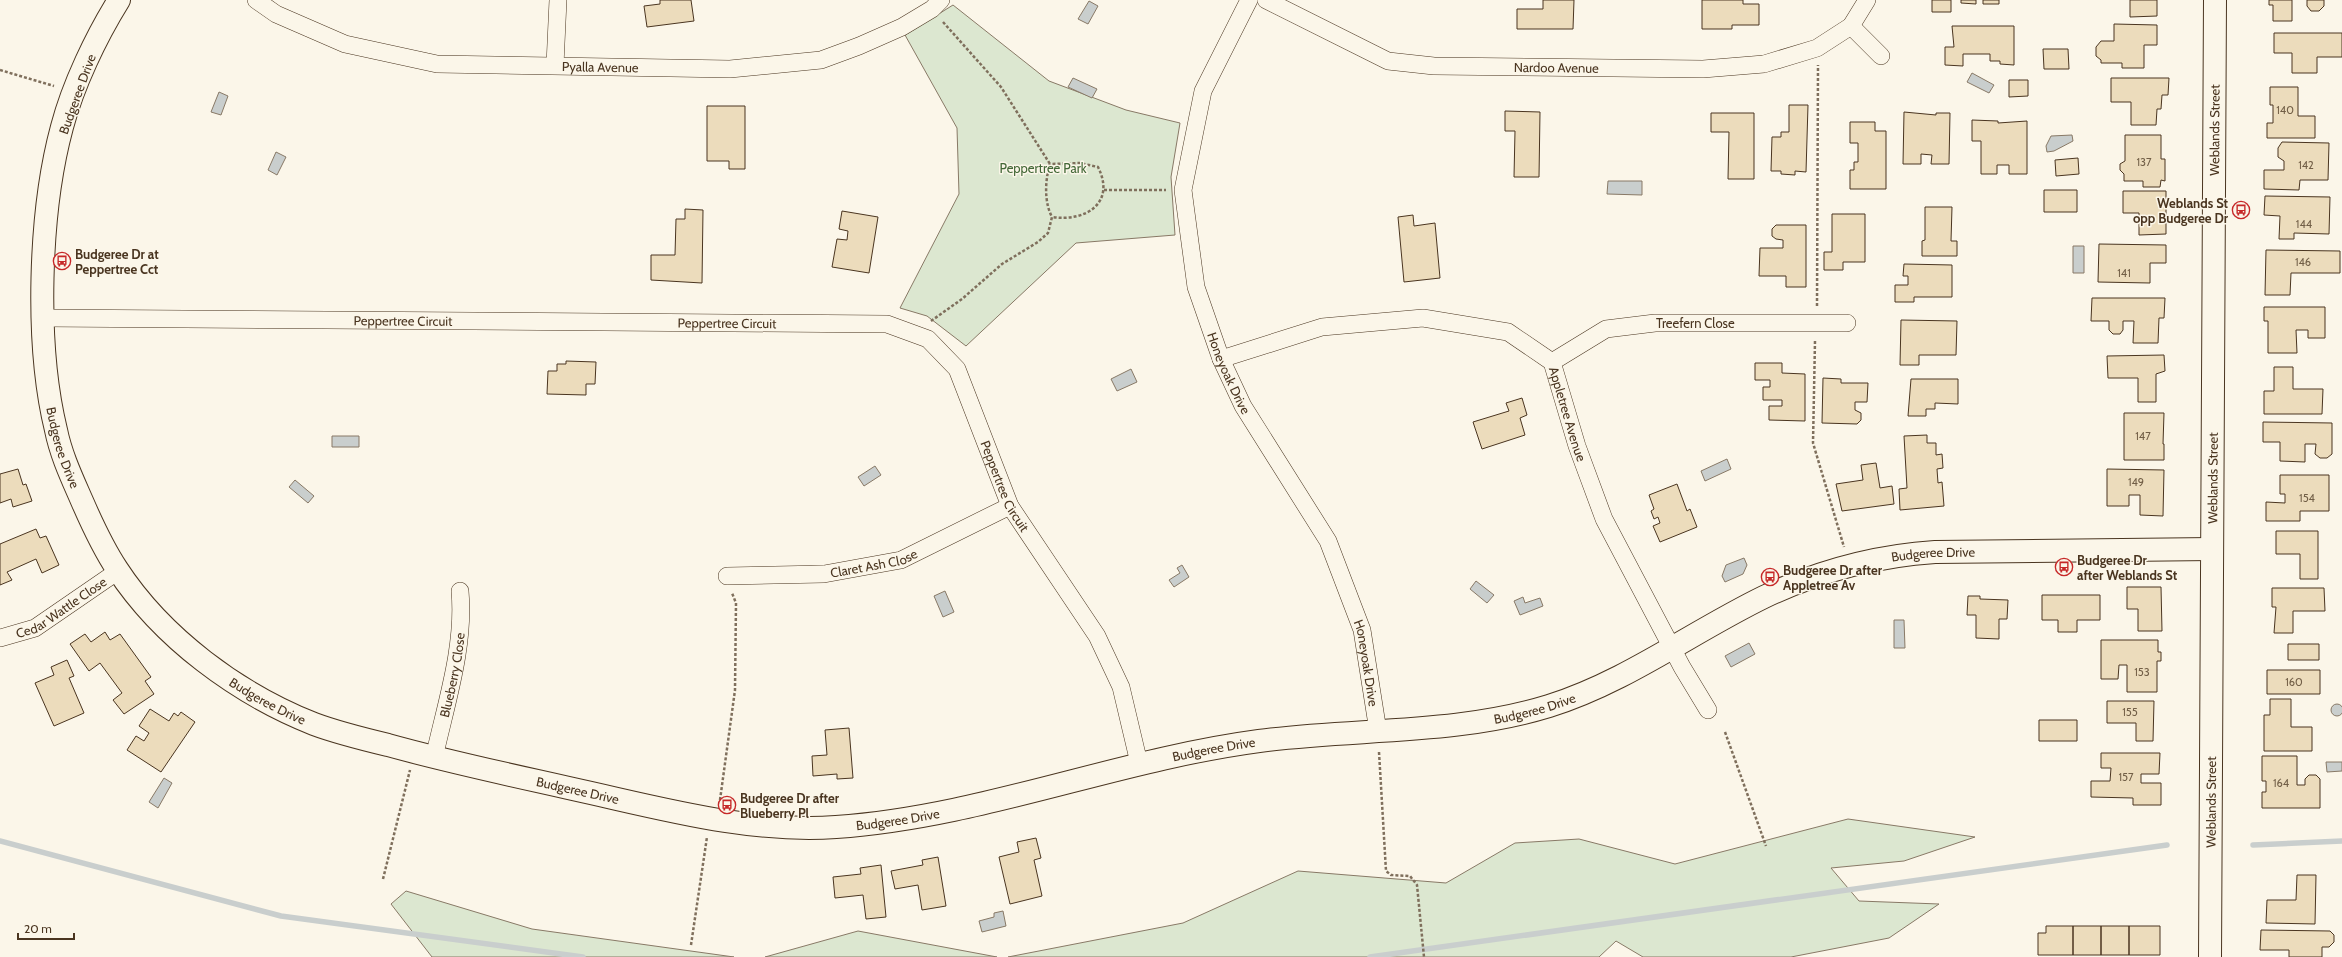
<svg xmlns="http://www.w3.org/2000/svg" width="2342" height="957" font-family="Cabin,sans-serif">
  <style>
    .green { fill: #dce7d0; stroke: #887966 }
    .water { fill: #c9cecd; stroke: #887966 }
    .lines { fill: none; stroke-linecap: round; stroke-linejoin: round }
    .stream { stroke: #c9cecd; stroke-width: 5.5 }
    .building { fill: #ecdcbc; stroke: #4a3520 }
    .street-casing { stroke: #4a3520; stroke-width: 18 }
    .secondary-casing { stroke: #4a3520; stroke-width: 24 }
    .path { stroke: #7f6f5c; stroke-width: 2.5; stroke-dasharray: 3 2; stroke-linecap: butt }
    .street { stroke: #fbf6e9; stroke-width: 17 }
    .secondary { stroke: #fbf6e9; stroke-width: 22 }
    .labels { text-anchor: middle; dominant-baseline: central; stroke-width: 3; stroke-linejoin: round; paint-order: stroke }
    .number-label { font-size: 11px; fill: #725f47 }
    .street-label { font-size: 13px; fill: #4a3520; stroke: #fbf6e9 }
    .park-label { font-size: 13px; fill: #436837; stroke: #fbf6e9 }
    .poi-label { font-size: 13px; font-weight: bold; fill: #4a3520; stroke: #fbf6e9; text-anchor: start }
  </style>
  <rect width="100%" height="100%" fill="#fbf6e9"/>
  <path class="green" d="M953,5L1049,81L1126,110L1180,123L1171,177L1175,235L1076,243L966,346L927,316L900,308L959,194L957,128L905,35Z
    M1848,819L1975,837L1904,861L1831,868L1859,901L1939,904L1889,938L1791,957H1643L1616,941L1599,957H1008L1183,923L1298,871L1446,883L1515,843L1579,839L1675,864Z
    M406,891L532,929L734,957H432L391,904Z
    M858,931L997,957H765Z"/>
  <path class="water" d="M1089,1L1098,6L1088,24L1078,19Z
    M1972,73L1994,85L1989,93L1967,82Z
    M1073,78L1097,89L1092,98L1068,87Z
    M219,92L228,96L221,115L211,112Z
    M2072,135L2073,141L2054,151L2047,152L2046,146L2051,136Z
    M276,152L286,157L277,175L268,170Z
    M1608,181H1642V195L1607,194Z
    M2073,246H2084V273H2073Z
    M1131,369L1137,382L1117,391L1111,379Z
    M332,436H359V447H332Z
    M1727,459L1731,469L1705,481L1701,471Z
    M875,466L881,475L864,486L858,477Z
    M295,480L314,496L308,503L289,487Z
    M1744,558L1747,565L1743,574L1725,582L1722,576L1726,565Z
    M1182,565L1189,577L1174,587L1169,580L1180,573L1177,568Z
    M1476,581L1494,595L1487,603L1470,589Z
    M945,591L954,612L943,617L934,596Z
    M1523,597L1525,603L1540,598L1543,606L1520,615L1514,601Z
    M1894,620H1904L1905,648H1894Z
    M1749,643L1755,654L1731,667L1725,656Z
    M2331 710a6 6 0 1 1 12 0a6 6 0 1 1-12 0Z
    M2326,762H2342V771L2327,772Z
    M164,778L172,783L158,808L149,802Z
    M1003,911L1006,926L982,932L979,921L994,917V913Z"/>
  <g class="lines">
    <path class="stream" d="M0,841L281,916L583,957
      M2253,845L2342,841
      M1370,957L2167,845"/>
  </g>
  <path class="building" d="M660,0H691L694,21L647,27L644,6L660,4Z
    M1543,0H1574L1573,29H1517V9H1543Z
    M1702,0H1743V4H1759V25H1732V29H1702Z
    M1932,0H1951V12H1932Z
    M1961,0H1976V4L1961,3Z
    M1983,0H1999V4H1983Z
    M2130,0H2157V16L2130,17Z
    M2269,0H2292V21H2273V5H2269Z
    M2307,0H2324V6L2319,11H2311L2307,6Z
    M2114,24L2157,25V45H2144V68H2122V63H2101V60L2096,56V47L2101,41H2114Z
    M1952,26H2014V65L2000,64V61H1990V54H1963V66L1945,65V47H1954Z
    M2274,33H2342V57H2317V73H2292V53H2274Z
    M2043,49H2068L2069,69H2044Z
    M2111,78H2169L2168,95H2162L2161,109H2157L2156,125H2131V102H2111Z
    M2009,80H2028V96L2009,97Z
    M2270,87H2298V116H2315V138H2267V123H2273V105H2270Z
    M1789,105H1808L1806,172L1795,171V175L1781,174V171H1771L1772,137H1781V132H1789Z
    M707,106H745V169H729V161H707Z
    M1505,111L1540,112L1539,177H1514L1515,131H1505Z
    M1904,112L1936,115V113H1950L1949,164H1931L1932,155L1921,154V164H1903Z
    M1711,113H1754V179H1728L1729,132H1711Z
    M1972,120L1998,121V123L2027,121V174H2009V165H1997V174H1981V141H1972Z
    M1850,122H1875V131H1886V189H1850V170H1854V162H1858V143H1850Z
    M2125,135H2161V159H2165V181L2161,180L2160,187H2143V181H2124V174L2120,170V164L2125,161Z
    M2282,142L2329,143L2328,180H2300L2299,190L2264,189V170H2284V161L2278,157V148Z
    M2078,158L2079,174L2056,176L2055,160Z
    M2044,190H2077V212H2044Z
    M2123,191H2166V234L2139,235V213H2123Z
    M2265,196L2330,197L2329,234L2294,233V239H2279L2280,216L2264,215Z
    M1925,207H1952L1951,241H1957V256H1922V241L1925,240Z
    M685,209L703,210L702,283L651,280V255H675L676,219H685Z
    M842,211L878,217L869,273L832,267L837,239L847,240L848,231L839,229Z
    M1832,214H1865V262H1843V270H1824V252H1832Z
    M1413,215L1414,226L1435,223L1440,278L1404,282L1398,217Z
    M1776,225H1806V287H1786V276H1759L1760,248H1783V240L1776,239L1772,236V229Z
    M2099,244L2166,245V263H2150V283L2098,282Z
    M2266,250L2340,251V273H2291L2290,295H2265Z
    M1904,264L1952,265V297H1914V302H1895V285H1908V276H1903Z
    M2092,298H2165L2164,318H2159L2158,343H2133L2134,321H2123V330L2120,334H2113L2109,330V321H2091Z
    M2264,307H2325V338H2308V330H2296L2297,353H2268V321H2264Z
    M1901,320L1957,321L1956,355H1919V365H1900Z
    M2164,355L2165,371L2156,374V402H2138V378H2108L2107,356Z
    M566,361L596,362L595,384H586V395L547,394L548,371H557V364H566Z
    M1755,363H1782V373L1805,374V421L1769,420V406H1782V400H1763V387H1770V380H1755Z
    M2274,367H2293V389H2323L2322,414H2264V391H2274Z
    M1823,378L1841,379V383H1868L1867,402H1855V410L1861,413V420L1857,424L1822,423Z
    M1911,379H1958V404L1935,403V409H1926V416H1908Z
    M1522,398L1527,415L1520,418L1525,435L1482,449L1473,422L1509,411L1506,403Z
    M2124,413H2164L2163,444H2164V460H2124Z
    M2263,422L2332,423V454L2327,458H2320L2315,454L2316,444H2305V462L2280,461V442H2263Z
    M1927,435V443H1936V455L1942,454L1943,468L1937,469L1938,483L1942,482L1944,506L1900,510L1899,489L1907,488L1904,436Z
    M1876,463L1880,488L1892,486L1894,504L1842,511L1836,484L1863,480L1861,465Z
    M18,469L23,485L26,484L32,501L13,507L11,499L0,503V474Z
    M2107,469L2164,470L2163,516L2140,515V495H2129V506H2107Z
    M2280,475H2329V511H2300V521H2266V502L2285,503V494H2280Z
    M1677,484L1687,511L1690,509L1697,527L1660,542L1653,526L1660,523L1658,517L1654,519L1651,511L1654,509L1649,495Z
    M36,529L40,538L46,536L59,565L42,573L36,559L7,572L12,580L0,585V544Z
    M2276,531H2318V579H2300V554H2276Z
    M2127,587H2161L2162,631H2138V609H2127Z
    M2272,588H2324L2325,611H2293V633H2274L2276,607H2272Z
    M2042,595H2100V620H2077V632H2058V620H2042Z
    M1968,596H1980V599L2008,600L2007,619H1999V639L1976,638V615H1967Z
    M105,632L110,640L120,634L151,677L145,681L154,694L124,714L113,700L122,693L100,663L89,671L70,644L85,634L91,642Z
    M2101,640H2158V652H2161V661H2157V692H2127V665H2119L2118,679H2101Z
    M2288,644H2319V660H2288Z
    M67,660L74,676L69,678L84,713L54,726L35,683L54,675L51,667Z
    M2267,670H2320V694H2267Z
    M2270,699H2291V727H2312V751H2264V715H2270Z
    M2107,701H2154L2153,741H2136V723H2107Z
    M150,709L169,721L174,713L178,716L181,712L195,722L161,772L127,750L136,736L144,741L149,733L139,726Z
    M2039,720H2077V741H2039Z
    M849,728L853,778L837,779V774L813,776L812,756L827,755L825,730Z
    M2101,753H2160L2159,774H2141V783H2161V805H2133V798L2091,797V781H2110L2111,768H2101Z
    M2262,756H2297V785H2305V779L2309,775H2316L2320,779V808H2262V792H2266V781H2262Z
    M1036,838L1041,858L1034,860L1042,896L1010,904L999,857L1019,852L1017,842Z
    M938,857L946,906L922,910L918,885L895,889L891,871L923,865L922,860Z
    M881,865L886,917L866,919L863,895L835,898L833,877L861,874L860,868Z
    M2297,875H2316L2315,924L2266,923L2267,900H2296Z
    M2046,926H2073V955H2038V933H2046Z
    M2073,926H2101V955H2073Z
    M2101,926H2129V955H2101Z
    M2129,926H2160V955H2129Z
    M2261,930L2330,931L2334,935V942L2329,947H2322V957H2289V950H2260Z"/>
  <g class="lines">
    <defs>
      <g id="street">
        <path id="s1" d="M256,0L276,14L345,44L437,64L730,69L821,60L859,46L902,27L932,9L941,0"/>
        <path id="s2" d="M1249,0L1203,91L1183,190L1196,287L1221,359L1243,406L1328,541L1362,630L1378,731"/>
        <path id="s3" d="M1266,0L1388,61L1434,66L1703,69L1764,64L1817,48L1851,26L1867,0"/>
        <path d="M1851,26L1881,56"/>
        <path d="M555,65L558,0"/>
        <path id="s4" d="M43,318L887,324L928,339L957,369L1010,506L1097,636L1121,687L1139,763"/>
        <path id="s5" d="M1221,359L1322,327L1423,318L1508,332L1552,362L1577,446L1604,519L1682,667L1708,710"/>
        <path id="s6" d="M1552,362L1606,329L1655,323H1847"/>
        <path id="s7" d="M727,576L824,574L901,560L1010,506"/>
        <path id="s8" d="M0,638L35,628L118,571"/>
        <path id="s9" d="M434,758C446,703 465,647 460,591"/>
      </g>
      <g id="secondary">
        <path id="s10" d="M119,0C96,37 73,85 62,127C39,212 35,344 56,430C61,455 72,478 82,501C92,524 103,548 117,569C162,638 238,694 314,724C338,733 363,739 388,745C449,762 511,775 573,789C660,808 747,833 836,827C981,817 1116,760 1259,741C1355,728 1455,735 1549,706C1626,682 1692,632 1764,597C1819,571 1874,556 1935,552L2212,549"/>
        <path id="s11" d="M2210,957L2215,0"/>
      </g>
    </defs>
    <use href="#street" class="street-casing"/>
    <use href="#secondary" class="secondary-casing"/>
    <path class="path" d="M943,22L1001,87L1050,164
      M0,70L54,86
      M1104,190H1166
      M1817,306L1818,65
      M931,321L962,299L1002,264L1038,242L1048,233L1052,217C1044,202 1045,180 1050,164L1080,163L1098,167C1116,203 1086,222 1052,217
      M1815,341L1813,443L1844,547
      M1725,732L1766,846
      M1379,752L1386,871L1391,875L1410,876L1417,885L1424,957
      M720,800L735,690L736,603L732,593
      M383,879L410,770
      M691,945L707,837"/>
    <use href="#street" class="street"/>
    <use href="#secondary" class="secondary"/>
  </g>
  <defs>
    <symbol id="bus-ring" viewBox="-11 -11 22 22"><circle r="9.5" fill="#fbf6e9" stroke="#c62828" stroke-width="1.5"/><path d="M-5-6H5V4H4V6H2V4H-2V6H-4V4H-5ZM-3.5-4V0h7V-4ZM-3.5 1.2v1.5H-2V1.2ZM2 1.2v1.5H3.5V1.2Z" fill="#c62828"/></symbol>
  </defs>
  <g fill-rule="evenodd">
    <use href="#bus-ring" x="2231" y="200" width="20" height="20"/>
    <use href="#bus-ring" x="52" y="251" width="20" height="20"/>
    <use href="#bus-ring" x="2054" y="557" width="20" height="20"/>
    <use href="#bus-ring" x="1760" y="567" width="20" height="20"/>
    <use href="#bus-ring" x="717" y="795" width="20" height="20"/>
  </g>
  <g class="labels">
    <g class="number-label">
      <text x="2285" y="110">140</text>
      <text x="2144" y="162">137</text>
      <text x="2306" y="165">142</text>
      <text x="2304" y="224">144</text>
      <text x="2303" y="262">146</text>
      <text x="2124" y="273">141</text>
      <text x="2143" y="436">147</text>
      <text x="2136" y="482">149</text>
      <text x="2307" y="498">154</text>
      <text x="2142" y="672">153</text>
      <text x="2294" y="682">160</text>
      <text x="2130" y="712">155</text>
      <text x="2126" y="777">157</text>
      <text x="2281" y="783">164</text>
    </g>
    <g class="street-label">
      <text stroke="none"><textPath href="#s1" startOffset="357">Pyalla Avenue</textPath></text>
      <text stroke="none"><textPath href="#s3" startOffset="305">Nardoo Avenue</textPath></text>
      <text transform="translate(77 94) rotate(-70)">Budgeree Drive</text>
      <text stroke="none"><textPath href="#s11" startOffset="827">Weblands Street</textPath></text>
      <text stroke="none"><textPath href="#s4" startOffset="360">Peppertree Circuit</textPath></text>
      <text stroke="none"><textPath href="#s4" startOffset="684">Peppertree Circuit</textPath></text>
      <text stroke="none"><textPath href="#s6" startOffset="153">Treefern Close</textPath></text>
      <text stroke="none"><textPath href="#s2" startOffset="393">Honeyoak Drive</textPath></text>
      <text stroke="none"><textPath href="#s5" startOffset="401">Appletree Avenue</textPath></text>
      <text stroke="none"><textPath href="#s10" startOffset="464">Budgeree Drive</textPath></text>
      <text stroke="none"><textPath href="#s11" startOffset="479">Weblands Street</textPath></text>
      <text stroke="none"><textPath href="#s4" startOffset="1056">Peppertree Circuit</textPath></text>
      <text stroke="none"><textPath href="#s10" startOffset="2528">Budgeree Drive</textPath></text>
      <text stroke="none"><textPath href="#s7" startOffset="148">Claret Ash Close</textPath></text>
      <text stroke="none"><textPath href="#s8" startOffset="69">Cedar Wattle Close</textPath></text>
      <text stroke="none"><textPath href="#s2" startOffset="717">Honeyoak Drive</textPath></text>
      <text stroke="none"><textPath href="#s9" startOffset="85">Blueberry Close</textPath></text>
      <text stroke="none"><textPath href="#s10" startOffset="800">Budgeree Drive</textPath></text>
      <text stroke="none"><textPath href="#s10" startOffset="2096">Budgeree Drive</textPath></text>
      <text stroke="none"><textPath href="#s10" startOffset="1772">Budgeree Drive</textPath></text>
      <text stroke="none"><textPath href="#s10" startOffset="1124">Budgeree Drive</textPath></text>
      <text stroke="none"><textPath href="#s11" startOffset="155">Weblands Street</textPath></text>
      <text stroke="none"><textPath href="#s10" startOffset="1448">Budgeree Drive</textPath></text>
    </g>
    <g class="park-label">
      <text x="1043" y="168">Peppertree Park</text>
    </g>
    <g class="poi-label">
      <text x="2228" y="203" text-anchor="end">Weblands St<tspan x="2228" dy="15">opp Budgeree Dr</tspan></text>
      <text x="75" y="254">Budgeree Dr at<tspan x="75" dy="15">Peppertree Cct</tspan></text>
      <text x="2077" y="560">Budgeree Dr<tspan x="2077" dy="15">after Weblands St</tspan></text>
      <text x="1783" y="570">Budgeree Dr after<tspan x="1783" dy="15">Appletree Av</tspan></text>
      <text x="740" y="798">Budgeree Dr after<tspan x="740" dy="15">Blueberry Pl</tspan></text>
    </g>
  </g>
  <path d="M18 933v6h56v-6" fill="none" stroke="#4a3520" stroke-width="2"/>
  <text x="24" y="933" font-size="12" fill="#4a3520" stroke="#fbf6e9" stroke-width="3" paint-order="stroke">20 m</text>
</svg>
